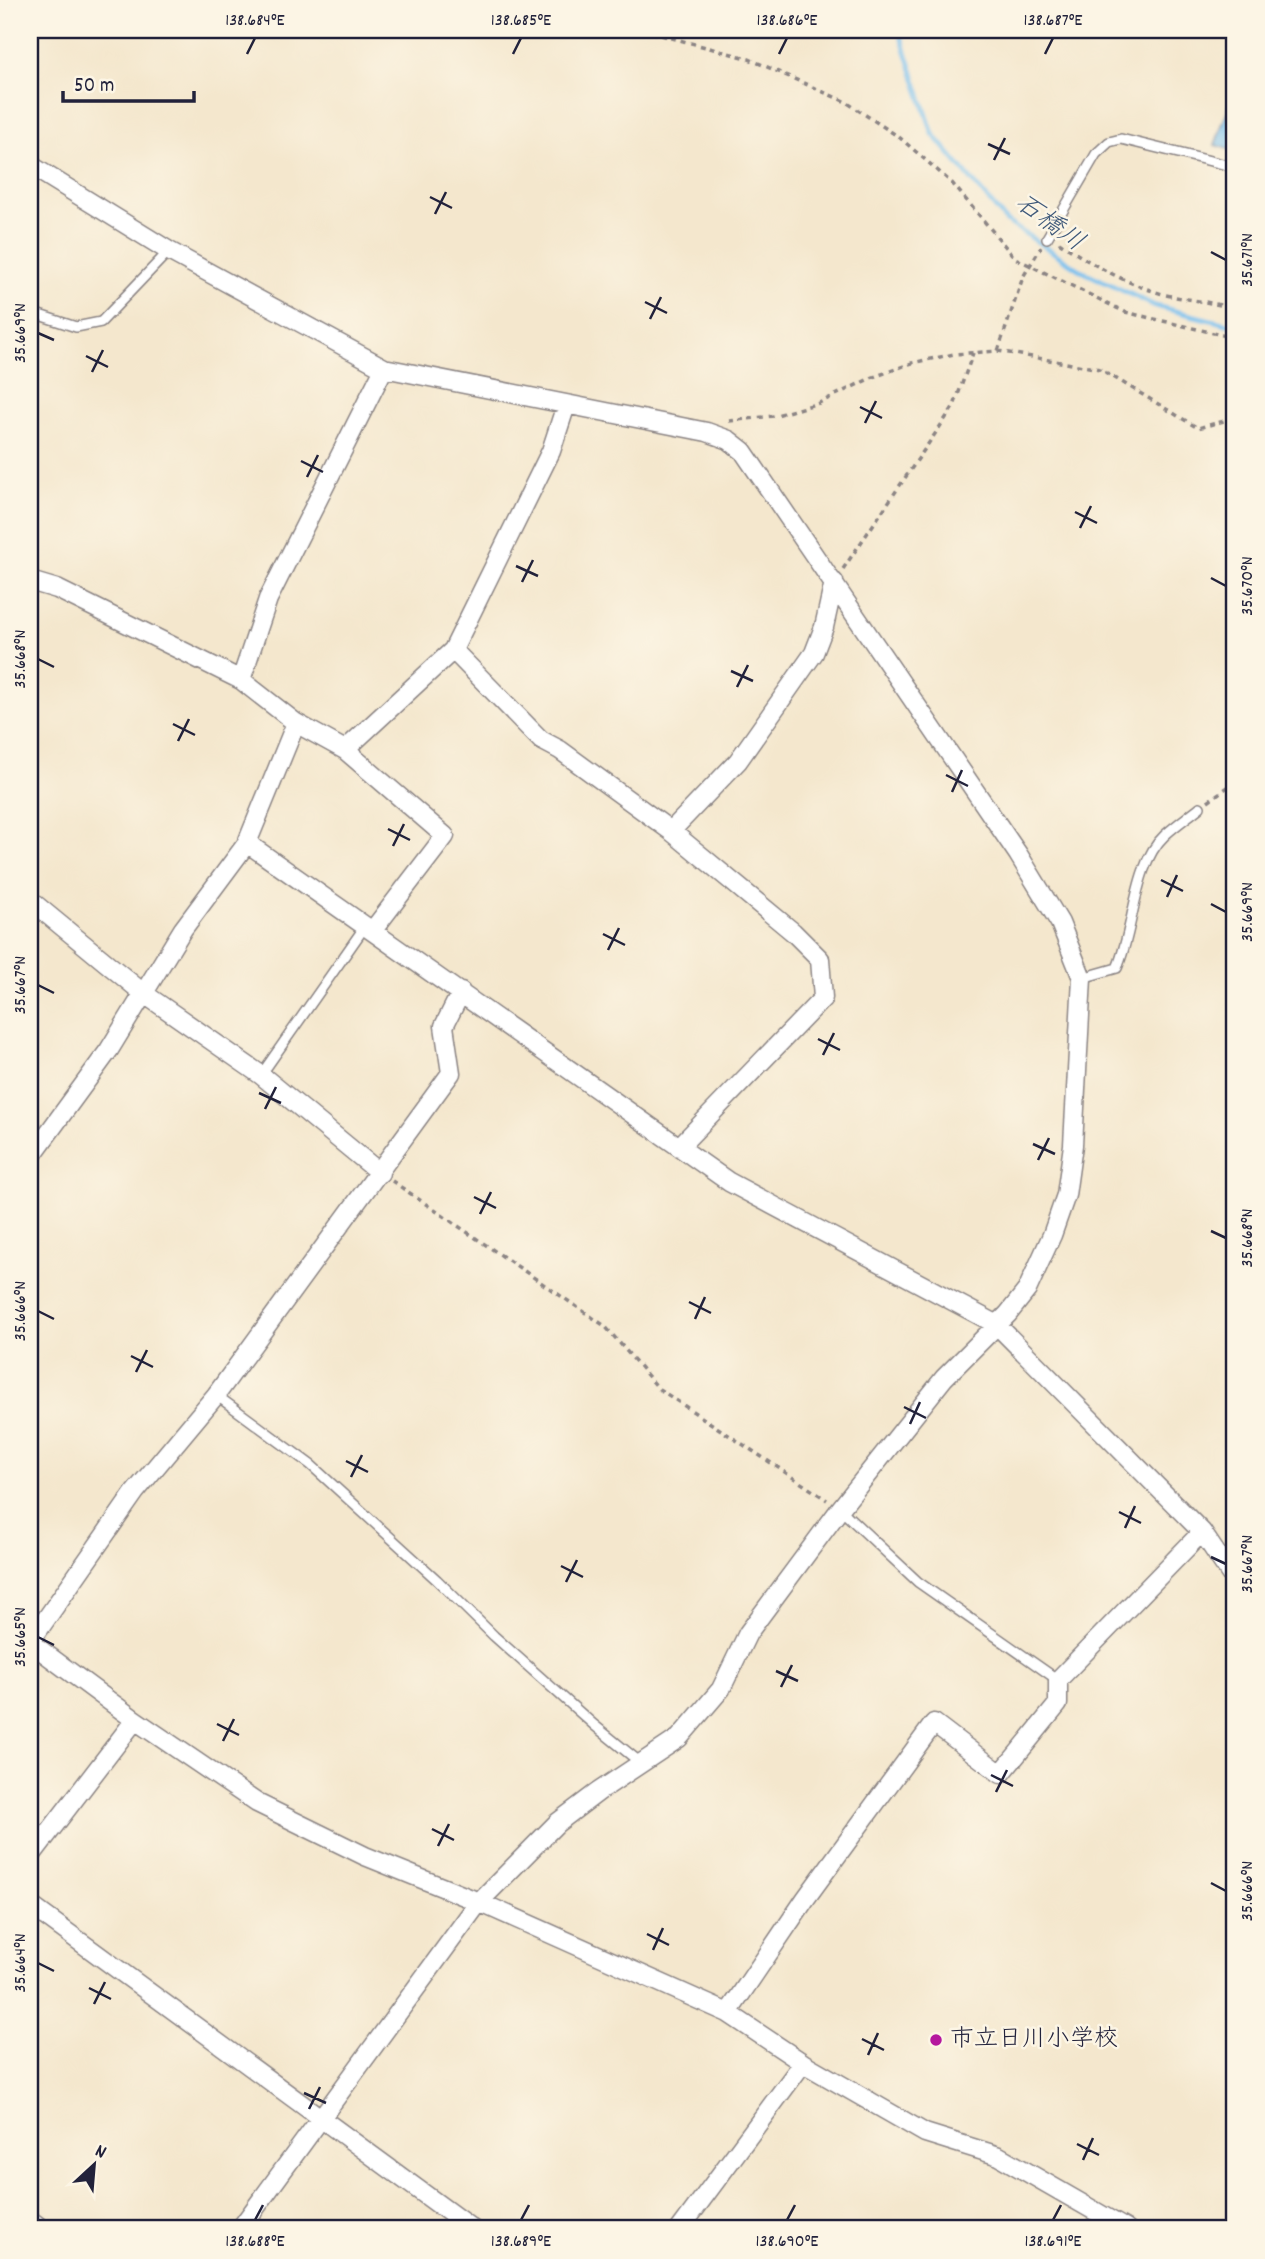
<svg xmlns="http://www.w3.org/2000/svg" width="1265" height="2259" font-family="Dekko,'Klee One',sans-serif">
  <style>
    .water { fill: #76beee; stroke: #4c7094; stroke-width: 2 }
    .lines { fill: none; stroke-linecap: round; stroke-linejoin: round }
    .stream { stroke: #76beee; stroke-width: 5 }
    .service-casing { stroke: #8b8484; stroke-width: 12 }
    .minor-casing { stroke: #8b8484; stroke-width: 21 }
    .path { stroke: #8b8484; stroke-width: 3.5; stroke-dasharray: 5 5; stroke-linecap: butt }
    .service { stroke: #fff; stroke-width: 9 }
    .minor { stroke: #fff; stroke-width: 18 }
    .ticks { fill: none; stroke: #22223b; stroke-width: 2.5 }
    .poi-dot { fill: #b5179e; stroke: #fcf5e5; stroke-width: 2.5 }
    .labels { text-anchor: middle; dominant-baseline: central; stroke-width: 5; stroke-linejoin: round; paint-order: stroke }
    .poi-label { font-size: 24px; fill: #22223b; stroke: #fcf5e5; text-anchor: start }
    .water-label { font-size: 26px; font-style: italic; fill: #3f597a; stroke: #fcf5e5 }
    .neatline { fill: none; stroke: #22223b; stroke-width: 2.5 }
    .ticks-label { font-size: 18px; text-anchor: middle; fill: #22223b }
  </style>
  <rect width="100%" height="100%" fill="#fcf5e5"/>
  <filter id="ink" filterUnits="userSpaceOnUse"><feTurbulence type="fractalNoise" baseFrequency=".0143" numOctaves="2"/><feDisplacementMap in="SourceGraphic" scale="14" xChannelSelector="R" yChannelSelector="G"/><feConvolveMatrix kernelMatrix="1 2 1 2 8 2 1 2 1" color-interpolation-filters="sRGB"/></filter>
  <filter id="wash" filterUnits="userSpaceOnUse"><feTurbulence type="fractalNoise" baseFrequency=".00686" numOctaves="4" result="noise"/><feDisplacementMap in="SourceGraphic" scale="28" xChannelSelector="R" yChannelSelector="G"/><feGaussianBlur stdDeviation="1.57" result="paint"/><feColorMatrix in="noise" values="0 0 0 0 0 0 0 0 0 0 0 0 0 0 0 0 0 1.4 0 .05"/><feComposite in="paint" operator="in"/></filter>
  <g filter="url(#wash)">
    <rect width="100%" height="100%" fill="#f4e7cd"/>
    <path class="water" d="M1235,90V151L1215,145Z"/>
    <g class="lines">
      <path class="stream" d="M899,30L933,134L1006,221L1080,270L1155,306L1235,326"/>
    </g>
  </g>
  <g filter="url(#ink)">
    <g class="lines">
      <defs>
        <path id="service" d="M1047,238L1096,154L1109,142L1121,139L1235,167
          M30,312L76,327L101,322L169,251
          M1082,978L1117,968C1135,928 1133,865 1165,835C1176,825 1189,816 1200,807
          M261,1075L366,925
          M216,1395L311,1465L437,1580L494,1636L594,1725L642,1764
          M840,1509L918,1582L1058,1680"/>
        <path id="minor" d="M30,165L169,251L384,368L707,432L729,440L743,451L1018,854L1060,923L1082,978L1073,1145L1066,1195L1052,1235L1027,1290L1008,1314L944,1378L840,1509L748,1633L721,1689L679,1738L598,1792L557,1823L479,1902L240,2229
          M30,581L57,589L241,680
          M453,650L541,740L560,750L671,831L793,932L820,959L823,998L679,1147
          M345,750L453,650L551,451L566,405
          M671,831L738,761L814,653L824,627L834,582
          M247,843L729,1182L996,1324L1202,1532L1235,1581
          M30,900L143,993L261,1075L380,1173
          M373,930L445,836L345,750L296,723L241,680L268,599L384,368
          M30,1158L109,1050L183,929L247,843L296,723
          M30,1642L135,1492L216,1395L451,1073L444,1026L461,992
          M31,1643L135,1720L257,1803L365,1856L479,1902L728,2013L803,2063L925,2133L999,2156L1126,2229
          M30,1857L135,1720
          M30,1905L472,2229
          M728,2013L806,1898L934,1723L1001,1774L1058,1704V1680L1202,1532
          M30,2220L42,2229
          M680,2229L803,2063"/>
      </defs>
      <use href="#service" class="service-casing"/>
      <use href="#minor" class="minor-casing"/>
      <path class="path" d="M642,30L747,58L846,102L899,137L952,183L1015,258L1125,312L1235,338
        M1059,242C1090,264 1129,285 1166,295C1189,300 1213,302 1235,309
        M998,351L1023,277L1041,247
        M729,421L773,416L819,403L871,378L912,363L954,354L998,351L1100,369L1198,428L1235,418
        M843,569L954,406L973,353
        M1208,801L1235,782
        M392,1181L605,1326L659,1389L827,1500"/>
      <use href="#service" class="service"/>
      <use href="#minor" class="minor"/>
    </g>
  </g>
  <path class="ticks" d="M247,54L255,38M513,54L521,38M779,54L787,38M1045,54L1053,38M988,144L1010,154M994,160L1005,138M430,197L452,208M435,214L446,192M1211,252L1226,260M645,302L667,313M650,319L661,297M38,333L54,340M86,356L108,367M92,372L103,350M860,407L882,418M865,423L876,401M301,461L323,472M307,477L318,455M1075,512L1097,523M1080,528L1091,506M516,566L538,576M1211,578L1226,586M522,582L533,560M38,659L54,667M731,671L753,681M737,687L748,665M173,724L195,735M178,741L189,719M946,775L968,786M952,792L962,770M388,829L410,840M393,846L404,824M1161,880L1183,891M1167,897L1177,875M1211,904L1226,912M603,934L625,945M608,950L619,928M38,985L54,993M818,1039L840,1050M823,1055L834,1033M259,1093L281,1103M265,1109L276,1087M1033,1144L1055,1154M1038,1160L1049,1138M474,1197L496,1208M480,1214L491,1192M1211,1231L1226,1238M689,1302L711,1313M38,1311L54,1319M695,1319L705,1297M131,1356L153,1367M136,1372L147,1350M904,1407L926,1418M910,1424L920,1402M346,1461L368,1472M351,1477L362,1455M1119,1512L1141,1523M1125,1528L1135,1506M1211,1557L1226,1564M561,1566L583,1577M566,1582L577,1560M38,1637L54,1645M776,1671L798,1681M781,1687L792,1665M217,1724L239,1735M223,1741L234,1719M991,1775L1013,1786M996,1792L1007,1770M432,1829L454,1840M438,1846L449,1824M1211,1883L1226,1891M647,1934L669,1945M653,1950L663,1928M38,1963L54,1971M89,1988L111,1999M94,2004L105,1982M862,2039L884,2050M868,2055L878,2033M304,2093L326,2103M309,2109L320,2087M1077,2144L1099,2155M1083,2160L1093,2138M255,2220L263,2205M521,2220L529,2205M787,2220L795,2205M1053,2220L1061,2205"/>
  <circle class="poi-dot" cx="936" cy="2040" r="7"/>
  <g class="labels">
    <g class="poi-label">
      <text x="950" y="2040">市立日川小学校</text>
    </g>
    <g class="water-label">
      <text transform="translate(1049 224) rotate(36)">石橋川</text>
    </g>
  </g>
  <rect width="1265" height="2259" fill="none" stroke="#fcf5e5" stroke-width="77"/>
  <g transform="translate(94 2165) rotate(26)" stroke="#fcf5e5" stroke-width="5" paint-order="stroke">
  <path d="M0-5L12 26L0 18L-12 26Z" fill="#22223b"/>
  <text y="-10" font-size="19" font-weight="bold" text-anchor="middle" fill="#22223b">N</text>
  </g>
  <path d="M63 91v10h131v-10" fill="none" stroke="#22223b" stroke-width="3.5"/>
  <text x="74" y="91" font-size="21" fill="#22223b" stroke="#fcf5e5" stroke-width="5" paint-order="stroke">50 m</text>
  <rect x="38" y="38" width="1188" height="2182" class="neatline"/>
  <g class="ticks-label">
    <text x="255" y="25">138.684°E</text>
    <text x="521" y="25">138.685°E</text>
    <text x="787" y="25">138.686°E</text>
    <text x="1053" y="25">138.687°E</text>
    <text transform="translate(1246 260) rotate(-90)" y="6">35.671°N</text>
    <text transform="translate(19 333) rotate(-90)" y="6">35.669°N</text>
    <text transform="translate(1246 586) rotate(-90)" y="6">35.670°N</text>
    <text transform="translate(19 659) rotate(-90)" y="6">35.668°N</text>
    <text transform="translate(1246 912) rotate(-90)" y="6">35.669°N</text>
    <text transform="translate(19 985) rotate(-90)" y="6">35.667°N</text>
    <text transform="translate(1246 1238) rotate(-90)" y="6">35.668°N</text>
    <text transform="translate(19 1311) rotate(-90)" y="6">35.666°N</text>
    <text transform="translate(1246 1564) rotate(-90)" y="6">35.667°N</text>
    <text transform="translate(19 1637) rotate(-90)" y="6">35.665°N</text>
    <text transform="translate(1246 1891) rotate(-90)" y="6">35.666°N</text>
    <text transform="translate(19 1963) rotate(-90)" y="6">35.664°N</text>
    <text x="255" y="2246">138.688°E</text>
    <text x="521" y="2246">138.689°E</text>
    <text x="787" y="2246">138.690°E</text>
    <text x="1053" y="2246">138.691°E</text>
  </g>
</svg>
